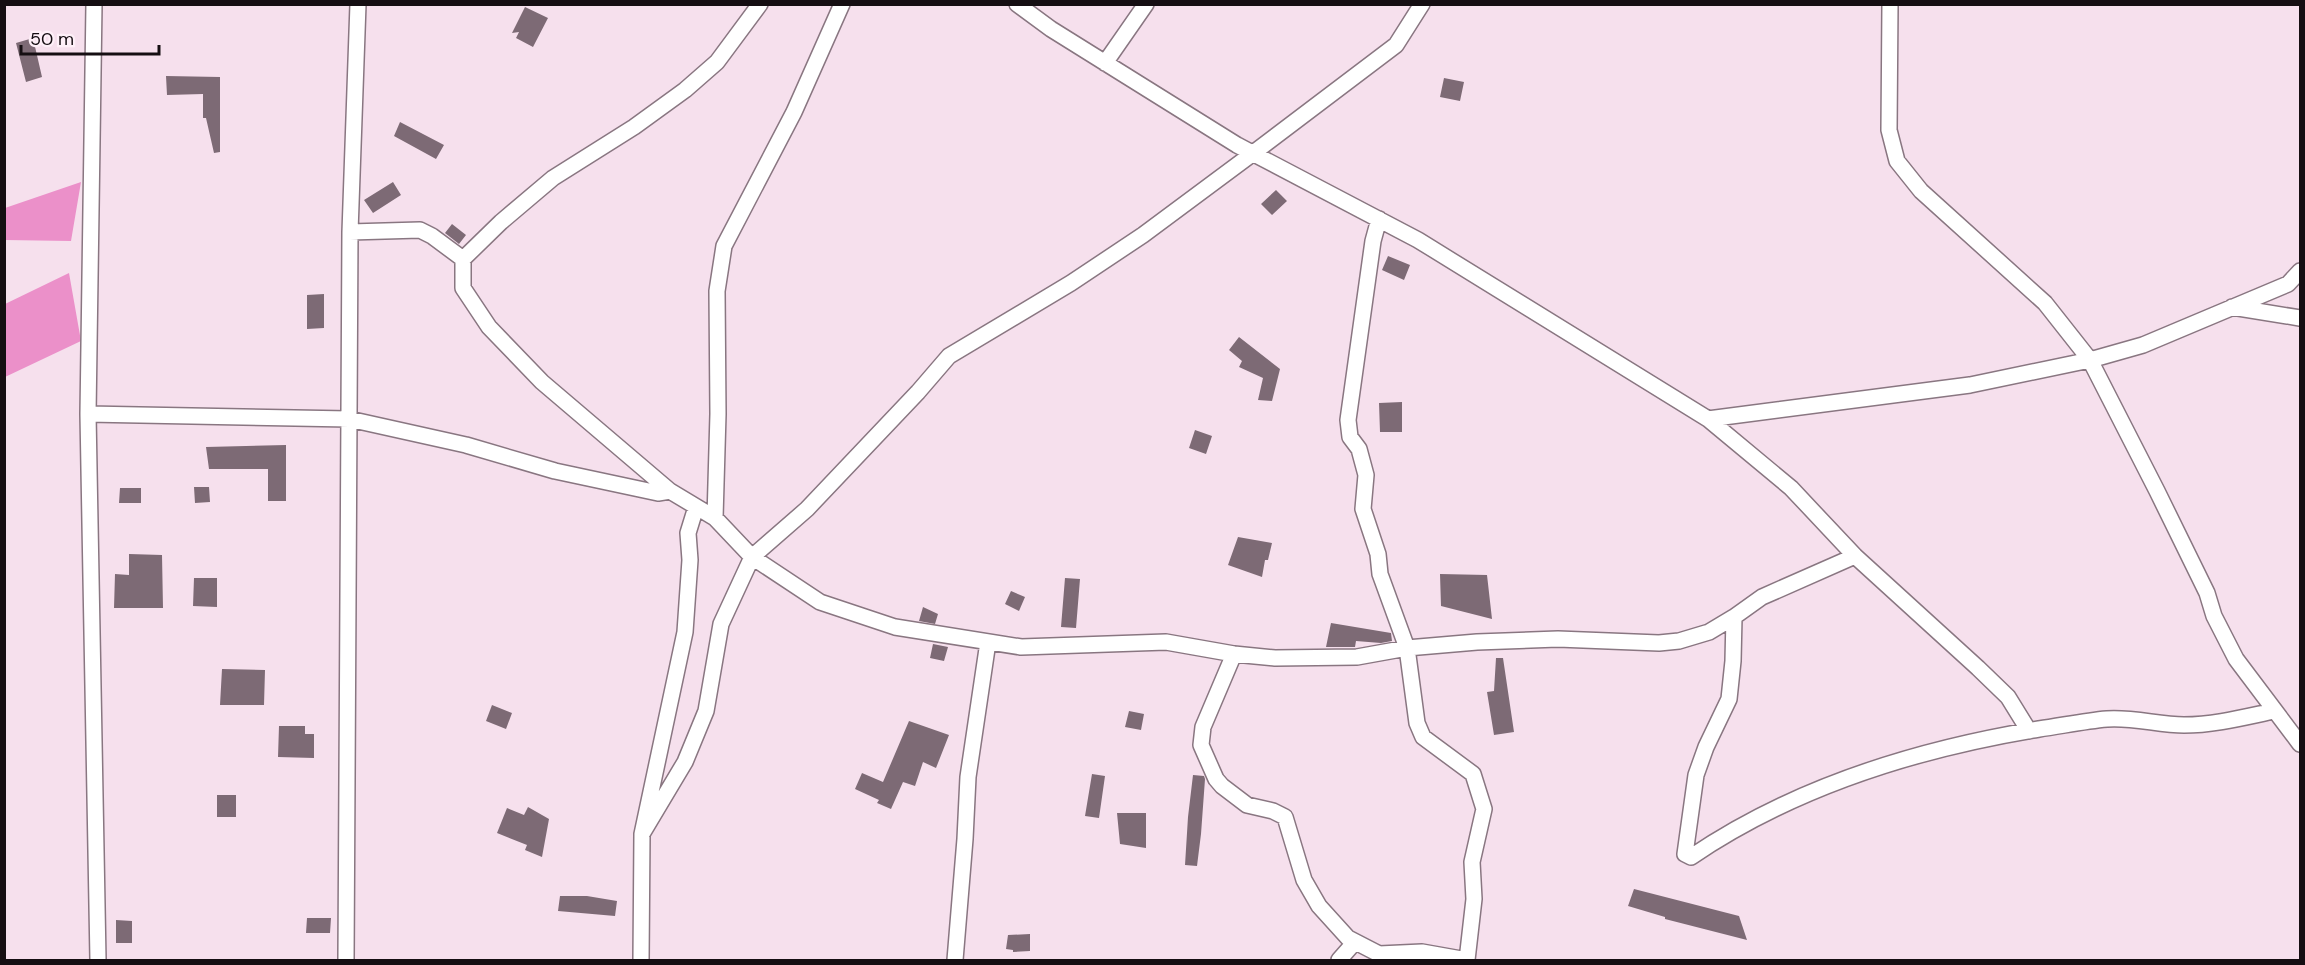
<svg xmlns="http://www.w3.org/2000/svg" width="2305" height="965" font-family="'DM Sans',sans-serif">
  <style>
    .forest { fill: #eb90c9 }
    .building { fill: #7d6a75 }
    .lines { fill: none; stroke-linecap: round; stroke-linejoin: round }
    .street-casing { stroke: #897681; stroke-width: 18 }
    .street { stroke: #fff; stroke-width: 15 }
  </style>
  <rect width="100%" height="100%" fill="#f6e0ed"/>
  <path class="forest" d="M81,182L71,241L5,240V208Z
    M69,273L81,341L5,377V304Z"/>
  <path class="building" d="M525,7L548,18L533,47L516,38L519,32L512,33Z
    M33,38L42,77L26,82L16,43Z
    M166,76L220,77V152L214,153L206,118H203V94L167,95Z
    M1444,78L1464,82L1460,101L1440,97Z
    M400,122L444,145L436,159L394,136Z
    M393,182L401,195L373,213L364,200Z
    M1276,190L1287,201L1272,215L1261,204Z
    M452,224L466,235L459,244L445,233Z
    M1388,256L1410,265L1404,280L1382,270Z
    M324,294V328L307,329V295Z
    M1239,337L1280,369L1272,401L1258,400L1263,378L1239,367L1242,361L1229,350Z
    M1402,402V432H1380L1379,403Z
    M1195,430L1212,436L1206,454L1189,448Z
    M286,445V501H268V469H209L206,447Z
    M194,487H209L210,502L195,503Z
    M120,488H141V503H119Z
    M1238,537L1272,543L1268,560H1265L1262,577L1228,565Z
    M129,554L162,555L163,608H114L115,574L129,575Z
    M1440,574L1487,575L1492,619L1441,606Z
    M194,578H217V607L193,606Z
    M1065,578L1080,579L1076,628L1061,627Z
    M1011,591L1025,597L1019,611L1005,604Z
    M923,607L938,614L935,624L919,621Z
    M1331,623L1391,633L1392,641L1381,643L1356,641L1355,647H1326Z
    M933,644L948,647L944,661L930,658Z
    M1496,658H1503L1514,732L1494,735L1487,692L1494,691Z
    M222,669L265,670L264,705H220Z
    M492,705L512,713L506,729L486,721Z
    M1129,711L1144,714L1141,730L1125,727Z
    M909,721L949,735L936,768L923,762L915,786L903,782L891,809L877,803L879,800L855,789L862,773L883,782Z
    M279,726H305V734H314V758L278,757Z
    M1092,774L1105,776L1099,818L1085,816Z
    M1193,775L1204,776L1205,779L1201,834L1197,866L1185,865L1188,817Z
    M217,795H236V817H217Z
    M528,807L549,819L542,857L525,850L527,845L497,833L507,808L524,815Z
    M1117,813H1146V848L1120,844Z
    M1634,889L1739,916L1747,940L1665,919V917L1628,906Z
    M560,896H587L617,901L615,916L558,911Z
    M307,918H331L330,933H306Z
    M116,920L132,921V943H116Z
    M1030,934V951L1013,952V950L1006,949L1008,935Z"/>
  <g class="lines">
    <defs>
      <path id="street" d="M94,4L88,414L98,960
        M760,4L717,62L685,90L634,127L553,178L501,222L463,259V288L489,327L542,382L670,491L715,518L752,557L820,602L895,627L1021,647L1166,642L1234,654L1275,658L1357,657L1407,648L1477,642L1558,639L1659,643L1679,641L1709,632L1734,617L1733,661L1729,699L1706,747L1696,775L1685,854L1691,857C1794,787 1917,749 2039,729C2061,726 2084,721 2107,719C2133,717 2159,725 2184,725C2214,725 2245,717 2274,711
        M1017,4L1051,29L1237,145L1418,240L1708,419L1791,488L1855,556L1978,668L2008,697L2029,731
        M1890,4L1889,130L1897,161L1921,191L2045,303L2090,360L2157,491L2207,593L2214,616L2236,659L2300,744
        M1105,63L1146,4
        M1379,219L1373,241L1348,420L1350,437L1359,449L1366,475L1363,509L1378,554L1380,574L1407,648L1417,723L1423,737L1473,774L1484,809L1472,862L1474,899L1467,960
        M350,232L420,230L432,236L463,259
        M2232,307L2300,318
        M88,414L349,419L466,445L555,471L658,493L670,491
        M1708,419L1970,385L2090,360L2143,345L2288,284L2300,271
        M715,518L718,414L717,291L724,246L794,112L842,4
        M1734,617L1762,597L1855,556
        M1234,654L1203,727L1201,745L1216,779L1222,786L1247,805L1273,811L1285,817L1304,880L1319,906L1348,938L1379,954L1422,952L1467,960
        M642,834L685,762L706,711L721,624L752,557L807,509L918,392L949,356L1071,283L1143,235L1252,154L1396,45L1422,4
        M346,960L350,232L358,4
        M641,960L642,834L685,632L690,560L688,533L696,507
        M955,960L965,839L968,777L988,642
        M1339,960L1354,943"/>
    </defs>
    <use href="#street" class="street-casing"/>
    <use href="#street" class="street"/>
  </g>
  <rect width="2305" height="965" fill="none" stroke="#150e12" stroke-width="12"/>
  <path d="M21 45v9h138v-9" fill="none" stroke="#150e12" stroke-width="3"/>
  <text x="30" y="45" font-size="18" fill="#150e12" stroke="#fef0f8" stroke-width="4.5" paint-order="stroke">50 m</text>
</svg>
